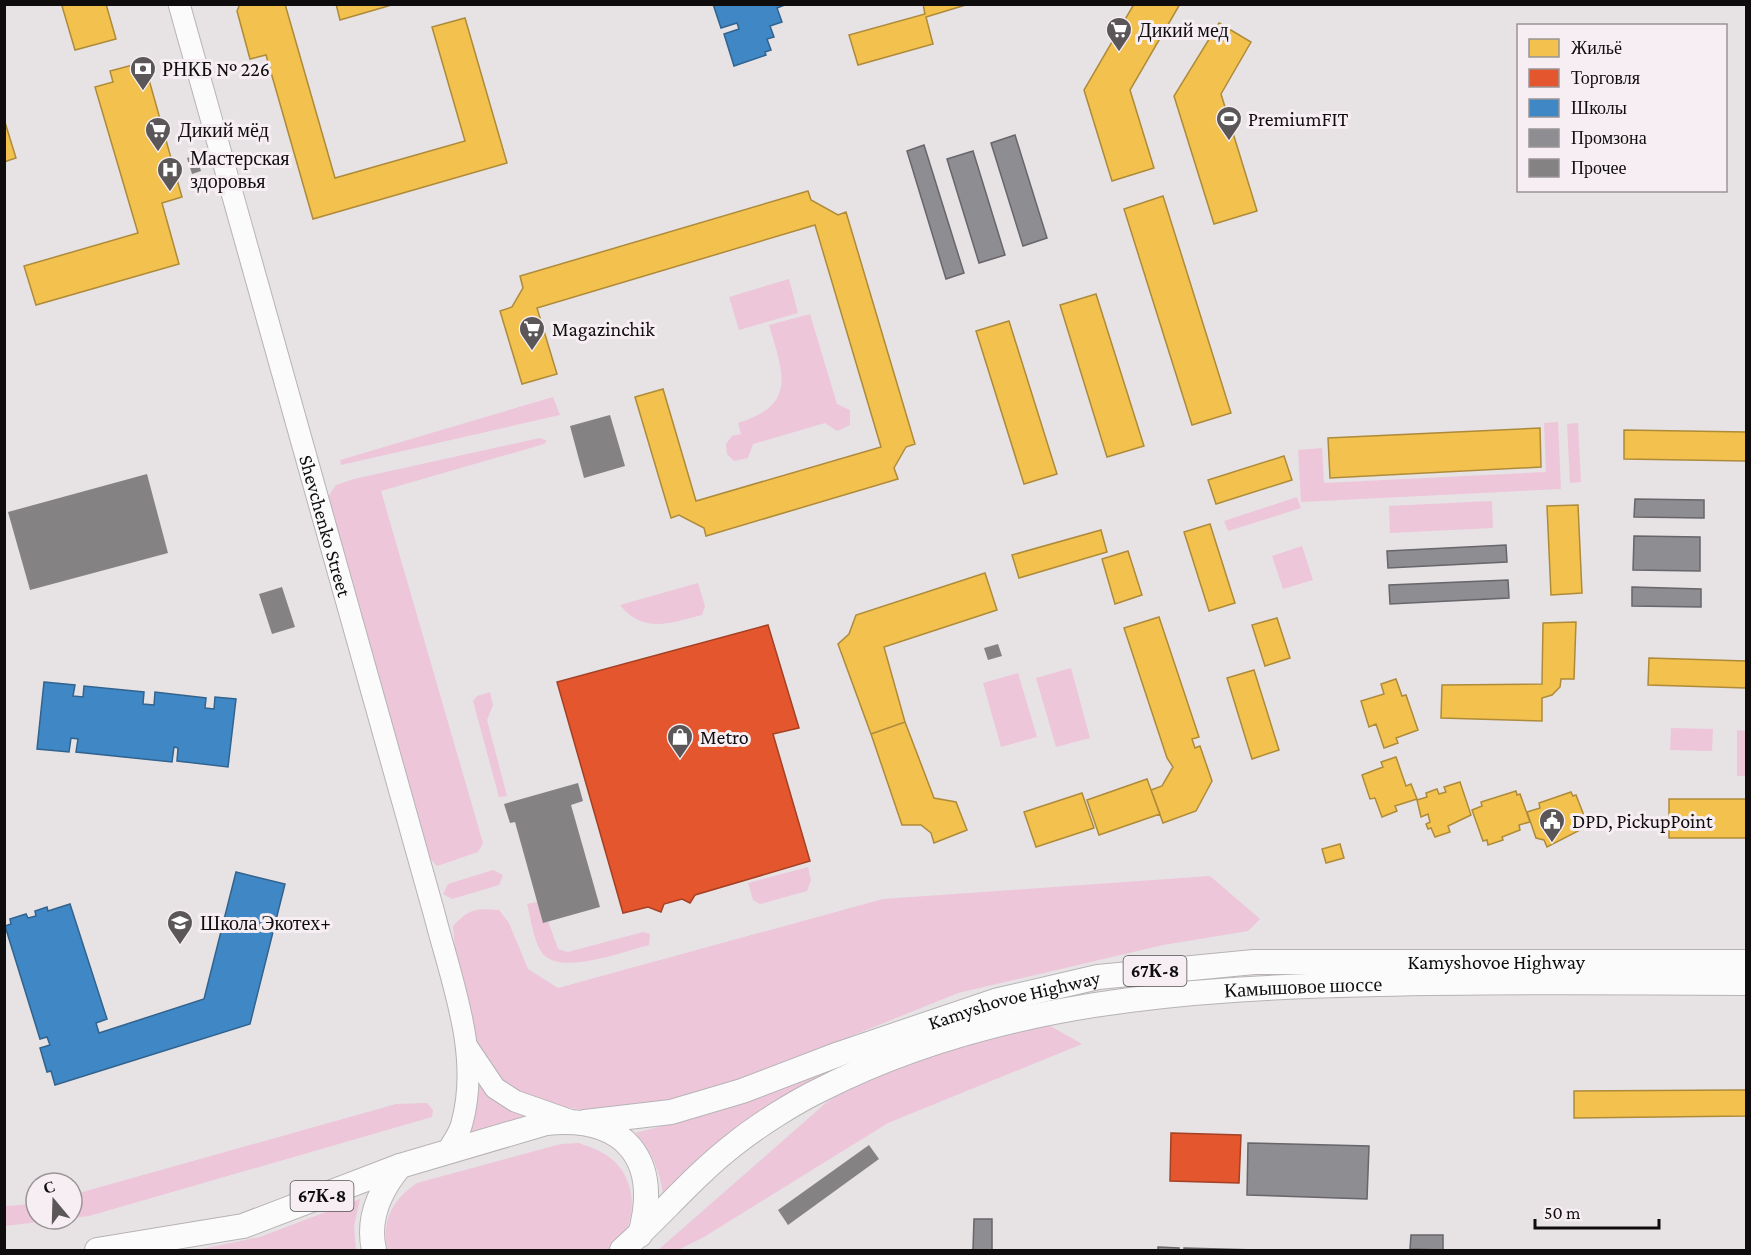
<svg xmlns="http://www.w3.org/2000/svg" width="1751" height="1255" font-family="'Crimson Pro',serif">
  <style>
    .green { fill: #edc6da }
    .homes { fill: #f2c14e; stroke: #ae8b3a; stroke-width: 1.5 }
    .shops { fill: #e4572e; stroke: #a44024; stroke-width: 1.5 }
    .schools { fill: #3f88c5; stroke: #31638e; stroke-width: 1.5 }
    .industry { fill: #8d8d92; stroke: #67666a; stroke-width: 1.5 }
    .building { fill: #858283 }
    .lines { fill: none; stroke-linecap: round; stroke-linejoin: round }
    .secondary-casing { stroke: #b7b3b5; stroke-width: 23 }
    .primary-casing { stroke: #b7b3b5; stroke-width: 26 }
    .secondary { stroke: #fbfbfb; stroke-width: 21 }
    .primary { stroke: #fbfbfb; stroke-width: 24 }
    .labels { text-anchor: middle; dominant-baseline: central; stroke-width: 6; stroke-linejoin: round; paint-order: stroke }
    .shield { fill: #f6eef2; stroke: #545052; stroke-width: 1.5 }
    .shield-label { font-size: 18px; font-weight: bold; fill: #0f0c0d }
    .poi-label { font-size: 20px; fill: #0f0c0d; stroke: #f6eef2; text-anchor: start }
    .street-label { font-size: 20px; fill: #0f0c0d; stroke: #f6eef2 }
  </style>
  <rect width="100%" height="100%" fill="#e7e2e4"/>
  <path class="green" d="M789,279L798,313L739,330L729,297Z
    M810,314L837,404L850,410V425L837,431L825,423L753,444L748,458L734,461L727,454L726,444L732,436L741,434L738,423C798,405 783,373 769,325Z
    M553,397L560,415L341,465L340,460Z
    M1558,422L1561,489L1301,502L1298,450L1322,448L1324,483L1546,472L1544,423Z
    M1578,423L1581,482L1570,483L1567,424Z
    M540,438L547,441L544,444L381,491L483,843L478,852L437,866L429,857L323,504L336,485L354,479Z
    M1297,497L1301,508L1228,531L1224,521Z
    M1492,501L1493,528L1390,533L1389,506Z
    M1302,546L1313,580L1283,589L1272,556Z
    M698,583L705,606L702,615C671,623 643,634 620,605Z
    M1071,668L1090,738L1056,747L1036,678Z
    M1018,673L1037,737L1001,747L983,683Z
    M490,692L493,705L487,720L507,796L499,797L473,701L477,696Z
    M1671,728L1713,729L1712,751L1670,750Z
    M1737,730L1746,731V776H1737Z
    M808,867L811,880L807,891L760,904L753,900L748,883Z
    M493,870L503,875L499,885L452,899L443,894L448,884Z
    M1210,876L1260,919L1248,931L1163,945L958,993L713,1092L604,1113L531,1102L496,1074L479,1054L455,950L453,926C470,908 476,908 499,910L509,923L528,969L558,988L883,899Z
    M541,901L558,949L568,952L643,932L650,934L649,945C625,951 566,974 545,956C534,946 531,918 527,904Z
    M1045,1023L1082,1044L888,1123L704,1237L678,1250H658L827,1102L862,1081L915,1060Z
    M473,1066L498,1098L526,1118L463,1135Z
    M824,1070L827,1075L735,1128L663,1195C660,1170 652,1152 635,1133L713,1113Z
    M427,1103L433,1110L432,1117L89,1216L72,1218V1195L396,1104Z
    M579,1143C589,1147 600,1150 609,1157C639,1178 640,1230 609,1250H387C382,1220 392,1200 417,1183L561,1144Z
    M360,1199L354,1226L356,1250H197L260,1237Z
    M36,1204V1219H64L5,1226V1206Z"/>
  <path class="homes" d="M66,4H106L116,39L75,50L62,6Z
    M240,4H285L335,178L465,141L432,27L465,18L507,163L313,219L266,55L250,59L237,11Z
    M336,4H395L340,20Z
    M923,4H969L926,17L933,44L858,65L849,35L925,14Z
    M1134,4H1180L1130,90L1154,168L1112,181L1084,90Z
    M1219,23L1251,42L1221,94L1257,211L1214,224L1174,96Z
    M144,62L182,197L162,203L179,264L36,305L24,266L138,233L95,87L113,82L110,71Z
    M4,119L16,158L4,162Z
    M808,191L811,200L838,215L846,212L915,444L906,447L894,468L898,479L706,536L704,528L679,515L671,518L635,397L663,389L696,501L881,447L815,225L537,308L557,374L522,384L500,311L512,307L523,288L520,276Z
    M1163,196L1231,413L1192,425L1124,209Z
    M1096,294L1144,446L1107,457L1060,305Z
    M1009,321L1057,474L1024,484L976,331Z
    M1540,428L1541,467L1330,478L1328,438Z
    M1624,430L1746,432V461L1624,459Z
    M1284,456L1292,480L1216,504L1208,480Z
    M1578,505L1582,593L1551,595L1547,506Z
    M1210,524L1235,603L1209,611L1184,532Z
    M1101,530L1107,552L1019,578L1012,555Z
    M1128,551L1142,595L1115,604L1102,559Z
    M985,573L997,610L884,647L905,722L871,734L838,644L849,634L856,615Z
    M1159,617L1199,737L1192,739L1195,748L1200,746L1212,781L1196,811L1163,823L1151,790L1162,786L1173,767L1167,758L1124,628Z
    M1277,618L1290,658L1265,666L1252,625Z
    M1576,622L1574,679H1561L1560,687L1552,695L1542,698V721L1441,718L1442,685L1542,684L1543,623Z
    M1649,658L1746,661V688L1648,685Z
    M1254,670L1279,750L1252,759L1227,678Z
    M1396,679L1402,696L1406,695L1418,730L1396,738L1398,743L1384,748L1376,724L1369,727L1361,701L1384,694L1381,684Z
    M905,722L934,798L956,802L967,830L934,843L931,833L921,825H902L871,734Z
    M1396,757L1406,786L1411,784L1417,799L1395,806L1397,811L1382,817L1375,798L1370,799L1362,775L1383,767L1381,762Z
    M1147,779L1160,814L1099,835L1087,800Z
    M1460,782L1471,815L1448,826L1450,832L1435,837L1431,828L1428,829L1426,824L1430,822L1428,814L1421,817L1417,800L1427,797L1426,793L1437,789L1439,794L1446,792L1444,787Z
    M1516,791L1517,795L1520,794L1530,822L1519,825L1520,830L1502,837L1503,840L1488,845L1487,840L1483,841L1472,810L1482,806L1481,802Z
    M1571,792L1573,796L1576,795L1588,826L1547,847L1544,840L1536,838L1527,812L1540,808L1539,803Z
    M1082,793L1094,828L1036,847L1024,812Z
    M1669,799H1746V838H1669Z
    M1340,844L1344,858L1326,863L1322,849Z
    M1736,1090H1746V1116L1574,1118V1091Z"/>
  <path class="shops" d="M768,625L799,728L773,734L810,861L695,895L690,903L682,899L664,904L661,912L648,907L623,913L557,682Z
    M1171,1133L1241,1135L1239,1183L1170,1181Z"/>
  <path class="schools" d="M713,4H787L777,8L782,22L770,26L774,37L767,39L771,50L765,52L766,55L734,66L724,34L739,29L737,23L721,28Z
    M44,682L75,685L73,696L83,697L84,686L144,692L143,704L154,705L155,692L206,698L205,708L214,709L215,697L236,699L228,767L177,761L178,748L174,747L172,762L76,752L78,739L71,738L69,752L37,749Z
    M236,872L285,884L250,1024L55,1085L51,1071L47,1072L40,1048L50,1045L47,1037L40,1039L5,926L11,924L10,919L26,914L28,918L36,916L35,911L47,907L48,911L70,904L107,1019L96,1023L99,1033L204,999Z"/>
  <path class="industry" d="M1015,135L1047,238L1023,246L991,143Z
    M924,145L964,273L946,279L907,151Z
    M973,151L1005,255L979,263L947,159Z
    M1635,499L1704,500V518L1634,517Z
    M1634,536L1700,537V571L1633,570Z
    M1506,545L1507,562L1388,568L1387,551Z
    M1508,580L1509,598L1390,604L1389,585Z
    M1632,587L1701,589V607L1632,606Z
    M1248,1143L1369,1146L1367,1199L1247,1195Z
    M974,1219H992V1250H973Z
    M1411,1235H1443V1250L1410,1249Z
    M1158,1247L1179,1248V1250H1158Z
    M1184,1248L1256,1250H1184Z"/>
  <path class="building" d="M196,155L201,171L192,174L187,158Z
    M610,415L625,466L584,478L570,426Z
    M147,474L168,553L30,590L8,512Z
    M282,587L295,627L272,634L259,594Z
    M998,644L1002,656L988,660L984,648Z
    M578,783L583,801L571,805L600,907L543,923L515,822L510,823L504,804Z
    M869,1145L879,1159L788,1225L778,1210Z"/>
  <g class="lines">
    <defs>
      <g id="secondary">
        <path id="s1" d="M179,4L434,913C451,980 481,1054 462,1123C460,1133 452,1143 447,1152"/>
        <path d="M468,1048L495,1088L515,1101L569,1120"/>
      </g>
      <g id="primary">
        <path id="s2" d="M585,1122L671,1112L742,1091L839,1054L995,1001L1098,977L1254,962H1746"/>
        <path d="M97,1250L243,1226L400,1166L546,1123C625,1115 661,1159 640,1235"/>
        <path d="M374,1250C367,1219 380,1190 400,1166"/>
        <path id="s3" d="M622,1250C661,1216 694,1175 736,1143C760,1124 795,1102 822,1089C996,1001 1189,988 1379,984C1502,981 1624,982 1746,983"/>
      </g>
    </defs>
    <use href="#secondary" class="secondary-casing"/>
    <use href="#primary" class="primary-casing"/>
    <use href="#secondary" class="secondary"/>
    <use href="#primary" class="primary"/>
  </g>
  <defs>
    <symbol id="supermarket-pin" viewBox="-11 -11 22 30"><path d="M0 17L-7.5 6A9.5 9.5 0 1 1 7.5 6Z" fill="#5b5758" stroke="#f6eef2"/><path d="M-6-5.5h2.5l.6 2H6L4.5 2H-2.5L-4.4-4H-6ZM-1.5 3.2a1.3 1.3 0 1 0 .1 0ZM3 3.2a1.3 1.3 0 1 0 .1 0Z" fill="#fff"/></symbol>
    <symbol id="bank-pin" viewBox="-11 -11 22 30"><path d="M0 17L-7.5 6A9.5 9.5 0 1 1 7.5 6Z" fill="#5b5758" stroke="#f6eef2"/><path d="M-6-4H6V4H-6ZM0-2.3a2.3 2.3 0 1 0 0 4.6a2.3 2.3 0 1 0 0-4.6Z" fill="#fff"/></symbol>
    <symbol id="stadium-pin" viewBox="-11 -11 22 30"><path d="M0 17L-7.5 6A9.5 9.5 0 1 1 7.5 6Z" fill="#5b5758" stroke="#f6eef2"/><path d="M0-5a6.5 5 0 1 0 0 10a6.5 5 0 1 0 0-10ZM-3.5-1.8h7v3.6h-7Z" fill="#fff"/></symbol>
    <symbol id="hospital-pin" viewBox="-11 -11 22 30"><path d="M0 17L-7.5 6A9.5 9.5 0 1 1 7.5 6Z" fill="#5b5758" stroke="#f6eef2"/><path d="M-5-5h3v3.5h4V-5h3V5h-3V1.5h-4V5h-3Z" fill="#fff"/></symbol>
    <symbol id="shop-pin" viewBox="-11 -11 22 30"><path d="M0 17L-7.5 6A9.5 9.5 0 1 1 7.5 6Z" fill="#5b5758" stroke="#f6eef2"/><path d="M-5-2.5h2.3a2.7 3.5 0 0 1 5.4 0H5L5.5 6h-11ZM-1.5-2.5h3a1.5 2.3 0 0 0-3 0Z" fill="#fff"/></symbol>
    <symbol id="civic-pin" viewBox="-11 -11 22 30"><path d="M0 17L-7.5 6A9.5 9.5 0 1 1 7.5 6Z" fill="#5b5758" stroke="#f6eef2"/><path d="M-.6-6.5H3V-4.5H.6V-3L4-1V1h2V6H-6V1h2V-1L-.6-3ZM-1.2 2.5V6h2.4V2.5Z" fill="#fff"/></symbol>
    <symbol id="school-pin" viewBox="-11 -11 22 30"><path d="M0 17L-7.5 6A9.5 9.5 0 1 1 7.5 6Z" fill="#5b5758" stroke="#f6eef2"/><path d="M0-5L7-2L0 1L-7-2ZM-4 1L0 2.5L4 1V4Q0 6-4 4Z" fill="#fff"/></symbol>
  </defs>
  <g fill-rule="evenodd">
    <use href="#supermarket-pin" x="1104" y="15" width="30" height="40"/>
    <use href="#bank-pin" x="128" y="54" width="30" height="40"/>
    <use href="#stadium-pin" x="1214" y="104" width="30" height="40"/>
    <use href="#supermarket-pin" x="143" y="115" width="30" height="40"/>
    <use href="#hospital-pin" x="155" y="155" width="30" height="40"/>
    <use href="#supermarket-pin" x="517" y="314" width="30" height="40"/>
    <use href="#shop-pin" x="665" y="722" width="30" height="40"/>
    <use href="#civic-pin" x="1537" y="806" width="30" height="40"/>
    <use href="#school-pin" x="165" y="908" width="30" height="40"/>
  </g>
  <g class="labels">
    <g class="shield">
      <rect x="1123.5" y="956" width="63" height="30" rx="4.5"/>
      <rect x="290.5" y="1181" width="63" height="30" rx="4.5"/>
    </g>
    <g class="shield-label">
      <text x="1155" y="971">67К-8</text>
      <text x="322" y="1196">67К-8</text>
    </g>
    <g class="poi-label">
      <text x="1138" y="30">Дикий мед</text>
      <text x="162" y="69">РНКБ № 226</text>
      <text x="1248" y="119">PremiumFIT</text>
      <text x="178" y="130">Дикий мёд</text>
      <text x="190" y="158">Мастерская<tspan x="190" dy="23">здоровья</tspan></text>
      <text x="552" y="329">Magazinchik</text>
      <text x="700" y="737">Metro</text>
      <text x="1572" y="821">DPD, PickupPoint</text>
      <text x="200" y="923">Школа Экотех+</text>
    </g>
    <g class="street-label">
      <text stroke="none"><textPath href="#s1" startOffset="542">Shevchenko Street</textPath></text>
      <text stroke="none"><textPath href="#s2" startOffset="934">Kamyshovoe Highway</textPath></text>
      <text stroke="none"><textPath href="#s3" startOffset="754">Камышовое шоссе</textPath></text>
      <text stroke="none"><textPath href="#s2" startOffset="448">Kamyshovoe Highway</textPath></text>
    </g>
  </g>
  <rect width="1751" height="1255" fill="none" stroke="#0f0c0d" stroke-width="12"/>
  <rect x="1517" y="24" width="210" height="168" fill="#f6eef2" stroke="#9a9496" stroke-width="1.5"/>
  <rect x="1529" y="39" width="30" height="18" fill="#f2c14e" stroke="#9a9496" stroke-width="1.5"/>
  <text x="1571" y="54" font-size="18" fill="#0f0c0d">Жильё</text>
  <rect x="1529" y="69" width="30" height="18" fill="#e4572e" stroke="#9a9496" stroke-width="1.5"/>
  <text x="1571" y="84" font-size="18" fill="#0f0c0d">Торговля</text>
  <rect x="1529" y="99" width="30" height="18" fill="#3f88c5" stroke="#9a9496" stroke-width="1.5"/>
  <text x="1571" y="114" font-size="18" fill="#0f0c0d">Школы</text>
  <rect x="1529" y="129" width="30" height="18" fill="#8d8d92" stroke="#9a9496" stroke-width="1.5"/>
  <text x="1571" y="144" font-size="18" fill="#0f0c0d">Промзона</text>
  <rect x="1529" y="159" width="30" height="18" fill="#858283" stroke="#9a9496" stroke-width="1.5"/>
  <text x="1571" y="174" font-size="18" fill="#0f0c0d">Прочее</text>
  <g transform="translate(54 1201) rotate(341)"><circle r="28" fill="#f6eef2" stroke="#9a9496" stroke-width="1.5"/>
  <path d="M0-4.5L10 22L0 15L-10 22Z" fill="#5b5758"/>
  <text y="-9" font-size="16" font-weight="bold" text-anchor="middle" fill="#0f0c0d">С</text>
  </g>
  <path d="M1535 1219v9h124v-9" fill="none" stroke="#0f0c0d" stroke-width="3"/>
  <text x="1544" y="1219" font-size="18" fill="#0f0c0d" stroke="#f6eef2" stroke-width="4.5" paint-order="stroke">50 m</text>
</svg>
